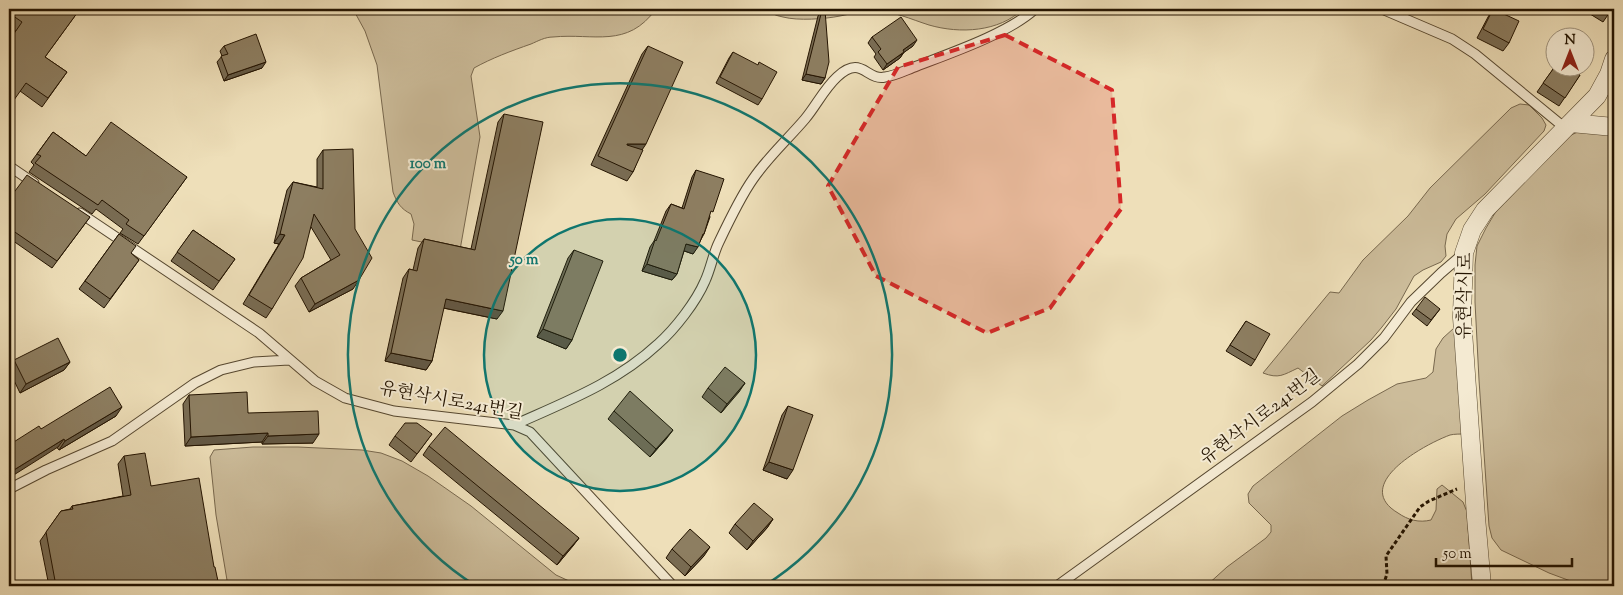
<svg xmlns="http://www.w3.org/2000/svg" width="1623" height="595" font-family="'Sorts Mill Goudy','Noto Serif KR',serif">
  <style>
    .green { fill: #ccbc9a; stroke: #78684e }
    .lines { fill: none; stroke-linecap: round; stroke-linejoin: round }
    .lane-casing { stroke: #56472f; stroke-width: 11 }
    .street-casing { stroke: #56472f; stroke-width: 19 }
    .path { stroke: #241401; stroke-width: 3; stroke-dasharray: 4 2.5; stroke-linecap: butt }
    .lane { stroke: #f4ead2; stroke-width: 9 }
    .street { stroke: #f4ead2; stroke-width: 18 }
    .wall { fill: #796c53; stroke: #241401 }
    .shaded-wall { fill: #635844; stroke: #241401 }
    .building { fill: #8d7e61; stroke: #241401 }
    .marked { fill: #d62828; fill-opacity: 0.2; stroke: #d62828; stroke-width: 4; stroke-dasharray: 10 6; stroke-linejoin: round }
    .ring { fill: none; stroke: #0f766e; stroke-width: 2.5 }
    .labels { text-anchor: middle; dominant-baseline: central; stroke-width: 4; stroke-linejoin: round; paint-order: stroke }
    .street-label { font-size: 18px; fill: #241401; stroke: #f4ead2 }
    .centre { fill: #0f766e; stroke: #f4ead2; stroke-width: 2.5 }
    .ring-label { font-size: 15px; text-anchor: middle; font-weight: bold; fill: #0f766e; stroke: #f4ead2; stroke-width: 4; stroke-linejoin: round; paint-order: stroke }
  </style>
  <rect width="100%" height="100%" fill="#eedfb9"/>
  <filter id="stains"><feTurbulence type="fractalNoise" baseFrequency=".004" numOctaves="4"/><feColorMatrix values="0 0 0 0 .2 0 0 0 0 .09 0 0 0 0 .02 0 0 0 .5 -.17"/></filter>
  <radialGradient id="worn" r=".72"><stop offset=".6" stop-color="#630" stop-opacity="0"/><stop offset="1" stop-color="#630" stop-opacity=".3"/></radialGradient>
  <path class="green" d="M353,9H656C627,49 594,33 553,37C545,37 538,41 531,44C511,51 492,58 474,68L471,76L480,137L460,250L412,240L414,224L411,214C401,209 397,203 393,192L377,65L365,31Z
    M762,9H1023C999,32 960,34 929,25C910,19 894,11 874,11C863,10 851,14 840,16C825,19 798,21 783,17C776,16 769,12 762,9Z
    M1520,104L1529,105L1542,118L1546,125L1544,131L1485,194L1456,219L1447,234L1445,246L1446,256L1441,262L1423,270L1414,276L1396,309L1382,327L1371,340L1322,386L1298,368C1283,375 1279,379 1263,373L1330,292L1339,293L1363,260L1408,216L1430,188L1511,108Z
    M1578,132L1614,133V586H1584L1549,573L1501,550L1492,538L1489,526L1479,380L1475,302V265L1477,246L1486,228L1498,208L1571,135Z
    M1454,328H1461L1465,434C1460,434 1454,434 1450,435C1423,445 1351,485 1398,513C1408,520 1419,523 1431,520L1436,510L1437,489L1442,485L1463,502L1467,512L1472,586H1206L1227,567L1266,538L1271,532V525L1249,503L1248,494L1253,486L1342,416L1368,400L1397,384L1426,378L1433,372L1436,349L1443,338Z
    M253,447H298L362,450L381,453L402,461L428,476L471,506L556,575L580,586H228L216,515L210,457L214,450Z"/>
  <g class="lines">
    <defs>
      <path id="lane" d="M1382,9L1452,39L1475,54L1565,128
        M9,166L34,183
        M80,213L259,333L315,381L345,398L394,411L514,425L530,432L673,586
        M514,425C565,402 616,383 658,344C675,329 696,302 705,281C711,268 713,254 719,242C728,223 741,196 753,179C768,157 788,139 805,119C816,106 824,89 837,77C862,54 866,81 885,77C895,76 906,70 917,66C951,53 1009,33 1035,9
        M9,489L46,470L112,441L195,383L221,370L254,362L289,360
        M1057,586L1312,402L1358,364L1384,338L1411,302L1441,273L1463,254"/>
      <path id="street" d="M1571,123L1614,127
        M1482,586L1476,517L1462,317L1464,253L1472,230L1485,210L1597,96L1609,74L1614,59"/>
    </defs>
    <use href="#lane" class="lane-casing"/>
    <use href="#street" class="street-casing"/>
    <path class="path" d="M1383,586L1387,574L1386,556L1420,507L1429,501L1457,489"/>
    <use href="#lane" class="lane"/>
    <use href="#street" class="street"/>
  </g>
  <path class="wall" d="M9,9H80L45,57L67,72L42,107L20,91L16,31L9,26Z
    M1493,9L1509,43L1503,51L1477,38L1488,17Z
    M1582,9H1612L1603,22Z
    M822,10L825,78L821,84L802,80L818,16Z
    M872,37L913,46L904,52L900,58L883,70L874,57L876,54L868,43Z
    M224,46L262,68L224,81L217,62L222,56L220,51Z
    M648,46L642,150L633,172L627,181L591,165L642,54Z
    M733,52L762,99L758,105L716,83L729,58Z
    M1556,65L1580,75L1559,106L1537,92Z
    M504,114L497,319L443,308L432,361L426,370L385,361L403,278L409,269L413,270L418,248L424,239L471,249L498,122Z
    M53,132L86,156L187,177L138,244L120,233L123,229L96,209L92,214L29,172L34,165L31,162Z
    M323,150L353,289L309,312L295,286L301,278L331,260L311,227L272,309L266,318L243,304L279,244L274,243L287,190L293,182L317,187V159Z
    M696,170L710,217L704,234L693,254L684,251L677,274L672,280L642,271L650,247L654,241L666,211L671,204L682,208L692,177Z
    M9,199L90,217L52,268L9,238Z
    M193,230L235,259L213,290L171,261Z
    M119,234L131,254L139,260L104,308L79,289Z
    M574,250L572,340L566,349L537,337L568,258Z
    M1416,309H1440L1427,326L1412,314Z
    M1246,321L1255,360L1251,366L1226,351Z
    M14,360L70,362L64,370L20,393L9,370V367Z
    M745,383L721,413L702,397L708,388Z
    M189,395L248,413L313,443L262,444V442L185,446L183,404Z
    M788,406L787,479L763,470L782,415Z
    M614,411L667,438L650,457L608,419Z
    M116,416L59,450L41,429Z
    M432,434L411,462L389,445L395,436Z
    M429,446L579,538L557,565L423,455Z
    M124,456L151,486L214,567L219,586H49L40,541L61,511L70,509L72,506L123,496L118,464Z
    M773,519L767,528L747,550L729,533L735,524Z
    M672,549L704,556L685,576L666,558Z"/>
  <path class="shaded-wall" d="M917,40L913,46L899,56L903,50Z
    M904,52L900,58L883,70L887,64Z
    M266,62L262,68L224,81L228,75Z
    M806,74L825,78L821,84L802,80Z
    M627,144H646L640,153L621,152Z
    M280,234L285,235L279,244L274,243Z
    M686,244L698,247L693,254L682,250Z
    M647,264L677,274L672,280L642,271Z
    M359,280L353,289L309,312L315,304Z
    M446,299L503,311L497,319L439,307Z
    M543,329L572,340L566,349L537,337Z
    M391,353L432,361L426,370L385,361Z
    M70,362L64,370L20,393L26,384Z
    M745,383L739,392L721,413L727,404Z
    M122,407L116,416L59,450L65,441Z
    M673,430L667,438L650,457L656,449Z
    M268,433L262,442L185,446L191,437Z
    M319,434L313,443L262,444L268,436Z
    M64,439L58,447L9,478V473Z
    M769,462L793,470L787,479L763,470Z
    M773,519L767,528L747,550L753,541Z
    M579,538L573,546L557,565L563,556Z
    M710,547L704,556L685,576L691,567Z"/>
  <path class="building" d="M9,9H80L45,57L67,72L48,98L26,83L9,107V41L22,22L9,13Z
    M1493,9L1519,21L1509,43L1483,29Z
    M1603,9H1612L1609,13Z
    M822,10H825L829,62L825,78L806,74Z
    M901,17L917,40L903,50L904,52L887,64L878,52L881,49L872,37Z
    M256,34L266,62L228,75L221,56L228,54L224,46Z
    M648,46L683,62L646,144H627V145L643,150L633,172L598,156Z
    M733,52L758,65L759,62L777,72L762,99L720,77Z
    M1556,65V68H1569L1580,75L1565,98L1543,83Z
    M504,114L543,122L503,311L446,299L432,361L391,353L409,269L417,271L424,239L475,250Z
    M111,122L187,177L144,236L126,224L129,220L102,200L98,205L35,163L41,156L37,154L53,132L86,156Z
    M353,149L355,229L372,258L359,280L315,304L301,278L340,255L314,214L303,258L272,309L249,295L285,235L280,234L293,182L323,189V150Z
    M696,170L724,179L713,212L711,211L704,234H703L698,247L686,244L677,274L647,264L655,240L656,241L671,204L684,209Z
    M27,175L90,217L57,261L9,228V215L12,210L9,208V199Z
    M193,230L235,259L219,281L177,252Z
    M119,234L136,246L131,253L139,260L110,299L85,281Z
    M574,250L603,261L572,340L543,329Z
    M1425,297L1440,309L1431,320L1416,309Z
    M1246,321L1270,334L1255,360L1230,345Z
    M58,338L70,362L26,384L14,360Z
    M725,367L745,383L727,404L708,388Z
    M110,387L122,407L65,441L64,439L9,473V445L39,426L41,429Z
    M630,391L673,430L656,449L614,411Z
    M247,392L248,413L318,411L319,434L268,436V433L191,437L189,395Z
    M788,406L813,415L793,470L769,462Z
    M405,423H417L432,434L417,454L395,436Z
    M445,427L579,538L563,556L429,446Z
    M145,453L151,486L199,478L214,567H215L219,586H56L46,532L61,511L73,509L72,506L131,495L124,456Z
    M754,503L773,519L753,541L735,524Z
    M690,529L710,547L691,567L672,549Z"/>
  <path class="marked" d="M1005,35L1112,90L1121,209L1050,308L987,333L876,276L828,186L898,67Z"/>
  <circle cx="620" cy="355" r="136" fill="#0f766e" fill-opacity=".12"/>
  <g class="ring">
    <circle cx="620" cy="355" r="136"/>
    <path d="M476 586A272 272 0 1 1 764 586"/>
  </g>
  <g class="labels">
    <g class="street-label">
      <text transform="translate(1466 296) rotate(-89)">유현삭시로</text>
      <text transform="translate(451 402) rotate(10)">유현삭시로241번길</text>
      <text transform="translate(1261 418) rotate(-37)">유현삭시로241번길</text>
    </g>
  </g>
  <circle cx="620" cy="355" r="8" class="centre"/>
  <g class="ring-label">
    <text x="428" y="168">100 m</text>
    <text x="524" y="264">50 m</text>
  </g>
  <rect width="1623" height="595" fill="none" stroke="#eedfb9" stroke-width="30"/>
  <rect x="10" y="10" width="1603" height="575" fill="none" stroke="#241401" stroke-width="2.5"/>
  <rect x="15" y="15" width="1593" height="565" fill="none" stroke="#241401"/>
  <g transform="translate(1570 52)"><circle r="24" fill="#f4ead2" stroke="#a1947e"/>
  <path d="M0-4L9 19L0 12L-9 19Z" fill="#8f2418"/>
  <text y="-8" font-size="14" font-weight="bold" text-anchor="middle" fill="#241401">N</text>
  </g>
  <path d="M1436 558v8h136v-8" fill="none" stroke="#241401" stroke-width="2.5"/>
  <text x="1443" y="558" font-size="15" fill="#241401" stroke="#f4ead2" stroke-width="4" paint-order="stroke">50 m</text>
  <rect width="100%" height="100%" filter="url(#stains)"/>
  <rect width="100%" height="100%" fill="url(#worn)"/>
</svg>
